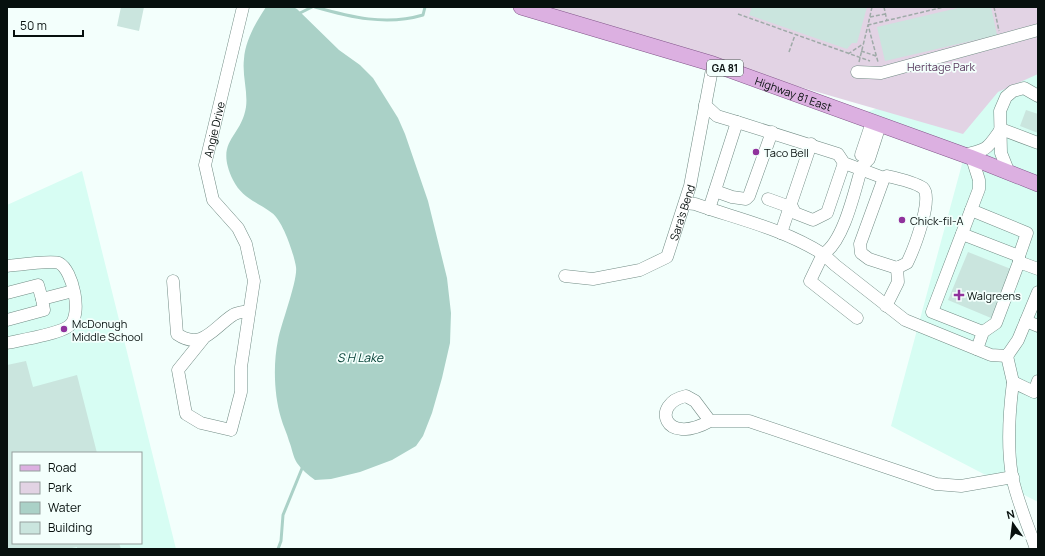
<svg xmlns="http://www.w3.org/2000/svg" width="1045" height="556" font-family="Manrope,sans-serif">
  <style>
    .built { fill: #d7fdf3; fill-rule: evenodd }
    .green { fill: #e2d3e4 }
    .water { fill: #aad1c7 }
    .lines { fill: none; stroke-linecap: round; stroke-linejoin: round }
    .stream { stroke: #aad1c7; stroke-width: 3 }
    .building { fill: #cae5de }
    .minor-casing { stroke: #728c85; stroke-width: 13 }
    .major-casing { stroke: #82568a; stroke-width: 16 }
    .path { stroke: #9faaa8; stroke-width: 1.5; stroke-dasharray: 4 2; stroke-linecap: butt }
    .minor { stroke: #fff; stroke-width: 12 }
    .major { stroke: #dcb0e1; stroke-width: 15 }
    .poi-dot { fill: #90329c; stroke: #f3fffc; stroke-width: 1.5 }
    .labels { text-anchor: middle; dominant-baseline: central; stroke-width: 3.5; stroke-linejoin: round; paint-order: stroke }
    .shield { fill: #f3fffc; stroke: #4e5855; stroke-width: 1 }
    .shield-label { font-size: 10px; font-weight: bold; fill: #07100e }
    .park-label { font-size: 11px; fill: #58375c; stroke: #f3fffc }
    .street-label { font-size: 11px; fill: #07100e; stroke: #f3fffc }
    .poi-label { font-size: 11px; fill: #07100e; stroke: #f3fffc; text-anchor: start }
    .water-label { font-size: 12px; font-style: italic; fill: #054136; stroke: #f3fffc }
  </style>
  <rect width="100%" height="100%" fill="#f3fffc"/>
  <path class="built" d="M1038,51V502L891,426L965,153L850,118Z
    M82,171L176,549H7V205ZM13,453H141V543H13Z"/>
  <path class="green" d="M522,7H1038V74L998,92L963,134Z"/>
  <path class="water" d="M266,7H293L297,9L339,50L360,65L373,78L398,118L405,134L428,201L447,278L451,313L450,343L442,378L432,413L423,436L416,446L392,460L360,472L331,479L315,480C308,475 302,470 297,463C293,457 292,448 289,441C287,433 283,426 281,418C274,395 273,364 278,340C281,324 298,280 296,267C294,254 283,221 272,213C257,202 242,198 233,180C214,140 241,139 246,107C248,92 242,75 244,59C245,41 256,22 266,7Z"/>
  <g class="lines">
    <path class="stream" d="M315,7C350,17 386,26 423,15L425,7
      M298,14L312,7
      M278,549L281,541L283,515L303,466"/>
  </g>
  <path class="building" d="M121,7H144L139,31L117,26Z
    M752,7H867L857,43H852L847,49L749,15Z
    M962,7H991L997,35L885,61L877,27Z
    M1026,110L1038,114V133L1020,126Z
    M968,252L1011,269L991,318L948,300Z
    M26,361L33,387L77,375L97,453H13V543H119L121,549H77V547L67,549H7V365Z"/>
  <g class="lines">
    <defs>
      <g id="minor">
        <path d="M857,72L881,73L1038,30"/>
        <path d="M705,105L717,116L737,122L709,209"/>
        <path d="M737,122L838,154L844,163L884,178"/>
        <path d="M1001,129L1038,143"/>
        <path d="M861,155L872,122"/>
        <path d="M963,155C988,150 987,149 1001,129"/>
        <path d="M972,158L979,180V189L932,312L983,332"/>
        <path d="M1009,173L1001,153L1000,111L1006,97L1013,91L1024,88L1038,96"/>
        <path d="M887,176C896,178 916,183 923,188C934,198 913,251 907,263L897,268L869,259L861,253L860,244L884,178Z"/>
        <path d="M715,191L732,197L746,199L749,196L772,132"/>
        <path d="M768,199L790,207"/>
        <path d="M685,203L695,204C738,219 784,229 823,254C844,242 855,189 862,166L869,159L880,125"/>
        <path d="M791,205L795,213L813,220L827,213L844,163"/>
        <path d="M971,210L1027,233L1019,256"/>
        <path d="M781,233L811,144"/>
        <path d="M962,234L1019,256V262"/>
        <path d="M7,266C17,265 52,260 59,263C73,270 83,316 69,326C59,334 21,340 7,343"/>
        <path id="s1" d="M565,276L593,279L640,270L667,257L690,186L713,64"/>
        <path d="M173,281L177,334C202,351 213,328 233,315C238,312 244,312 249,311"/>
        <path d="M7,293L38,285L42,299"/>
        <path d="M886,306L898,282L897,268"/>
        <path d="M857,318L810,281L823,254L835,265L905,320L991,355L1007,356L1018,340L1038,292"/>
        <path d="M7,320L44,310L42,299L73,291"/>
        <path d="M1026,321L1038,326"/>
        <path id="s2" d="M203,339L178,370L186,414L201,423L231,430L241,392V367L254,281L246,244L238,228L213,200L205,165L243,7"/>
        <path d="M977,349L983,332L996,323L1019,262L1038,269"/>
        <path d="M1007,356L1013,382L1034,392L1038,381"/>
        <path d="M1013,382C1009,413 1007,446 1012,476C1017,501 1028,525 1036,549"/>
        <path d="M710,421C663,447 651,403 686,396L695,401L710,421H749L936,484L961,486L1013,477"/>
      </g>
      <g id="major">
        <path id="s3" d="M521,7L713,64L970,157L1038,184"/>
      </g>
    </defs>
    <use href="#minor" class="minor-casing"/>
    <use href="#major" class="major-casing"/>
    <path class="path" d="M872,7L868,25L944,7
      M884,7L887,21
      M994,7L999,31
      M738,14L870,61
      M870,17L885,14
      M861,51L876,56
      M789,52L795,35
      M848,54L863,44
      M859,62L868,25L878,62"/>
    <use href="#minor" class="minor"/>
    <use href="#major" class="major"/>
  </g>
  <g class="poi-dot">
    <circle cx="756" cy="152" r="4"/>
    <circle cx="902" cy="220" r="4"/>
    <path d="M957 289h4v4h4v4h-4v4h-4v-4h-4v-4h4z"/>
    <circle cx="64" cy="329" r="4"/>
  </g>
  <g class="labels">
    <rect class="shield" x="707" y="60" width="36" height="16" rx="3"/>
    <g class="shield-label">
      <text x="725" y="68">GA 81</text>
    </g>
    <g class="park-label">
      <text x="941" y="66">Heritage Park</text>
    </g>
    <g class="street-label">
      <text stroke="none"><textPath href="#s3" startOffset="286">Highway 81 East</textPath></text>
      <text stroke="none"><textPath href="#s2" startOffset="450">Angie Drive</textPath></text>
      <text stroke="none"><textPath href="#s1" startOffset="153">Sara's Bend</textPath></text>
    </g>
    <g class="poi-label">
      <text x="764" y="152">Taco Bell</text>
      <text x="910" y="220">Chick-fil-A</text>
      <text x="967" y="295">Walgreens</text>
      <text x="72" y="323">McDonugh<tspan x="72" dy="13">Middle School</tspan></text>
    </g>
    <g class="water-label">
      <text x="360" y="357">S H Lake</text>
    </g>
  </g>
  <rect width="1045" height="556" fill="none" stroke="#07100e" stroke-width="16"/>
  <rect x="12" y="452" width="130" height="92" fill="#f3fffc" stroke="#959f9d"/>
  <rect x="20" y="465" width="20" height="6" fill="#dcb0e1" stroke="#959f9d"/>
  <text x="48" y="472" font-size="12" fill="#07100e">Road</text>
  <rect x="20" y="482" width="20" height="12" fill="#e2d3e4" stroke="#959f9d"/>
  <text x="48" y="492" font-size="12" fill="#07100e">Park</text>
  <rect x="20" y="502" width="20" height="12" fill="#aad1c7" stroke="#959f9d"/>
  <text x="48" y="512" font-size="12" fill="#07100e">Water</text>
  <rect x="20" y="522" width="20" height="12" fill="#cae5de" stroke="#959f9d"/>
  <text x="48" y="532" font-size="12" fill="#07100e">Building</text>
  <g transform="translate(1013 524) rotate(346)" stroke="#f3fffc" stroke-width="3" paint-order="stroke">
  <path d="M0-3L7 15L0 10L-7 15Z" fill="#07100e"/>
  <text y="-6" font-size="11" font-weight="bold" text-anchor="middle" fill="#07100e">N</text>
  </g>
  <path d="M14 30v6h69v-6" fill="none" stroke="#07100e" stroke-width="2"/>
  <text x="20" y="30" font-size="12" fill="#07100e" stroke="#f3fffc" stroke-width="3" paint-order="stroke">50 m</text>
</svg>
